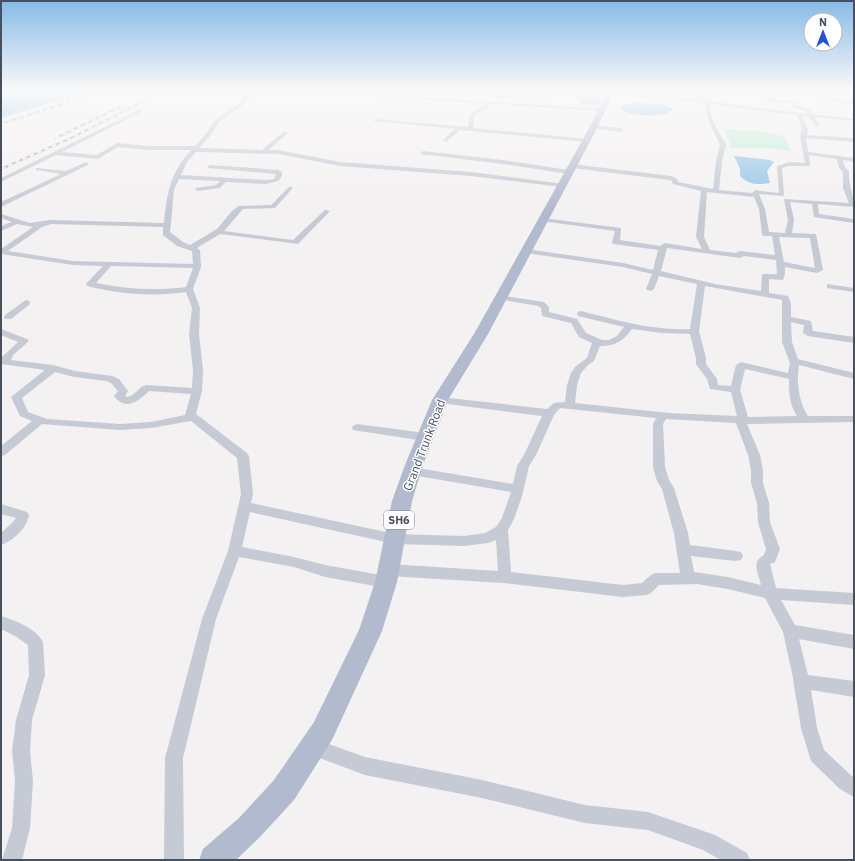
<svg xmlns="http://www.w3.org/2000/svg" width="855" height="861" font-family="'IBM Plex Sans',sans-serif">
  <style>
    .green { fill: #c3eddb }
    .water { fill: #93c4e6 }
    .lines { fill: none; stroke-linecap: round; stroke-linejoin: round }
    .minor { fill: #c5cad4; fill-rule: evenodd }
    .primary { fill: #b2bacd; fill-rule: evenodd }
    .rail-casing { stroke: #b3b4ba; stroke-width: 2 }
    .rail { stroke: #fff; stroke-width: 1.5; stroke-dasharray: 4; stroke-linecap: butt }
    .labels { text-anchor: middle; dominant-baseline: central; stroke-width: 3; stroke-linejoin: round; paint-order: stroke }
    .shield { fill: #fff; stroke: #80848e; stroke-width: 1 }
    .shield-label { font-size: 11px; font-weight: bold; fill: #49505d }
    .street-label { font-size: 12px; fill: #49505d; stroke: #fff }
  </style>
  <rect width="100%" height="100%" fill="#f3f1f1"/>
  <path class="green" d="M723,129L768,132L785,137L790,151L768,148H732Z"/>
  <path class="water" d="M32,90H90L1,118V99Z
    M517,90H560L551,96L516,92Z
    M577,96L602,98L600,105L580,104L582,101L576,100Z
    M637,103L658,104L673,109C664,119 631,116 620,109L622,105Z
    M734,156L770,160L774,162L767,171L770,183C758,185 749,185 740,176V169Z"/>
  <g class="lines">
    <path class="minor" d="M20,90H25L1,98V96Z
      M244,90H248L247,95L283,91L313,90L602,109L604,110L602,111L493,104L474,116L473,128L589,139V141L587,142L460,130L446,142L443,140L444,139L455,129L374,121L372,120L374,119L468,127L470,114L487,104L313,92L283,93L246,98L244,105L219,122L210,136L199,148L262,150L285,131L287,132V134L268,150H278L340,162L471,172L564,184L565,185L562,187L471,176L340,166L278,154L196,152L187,162L181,175L266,180L274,179L276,174L208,168L207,167L210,165L279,170L282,172V176L278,181L266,184L226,182L220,188L198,191L195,189L196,188L216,185L220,181L179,179L174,190L170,232L183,242L190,245L217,229L232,211L239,206L271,205L290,186L293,188L275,208L243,209L224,231L293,240L325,210L330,211L298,244L220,234L197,248L200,250L201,267L193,289L200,308L199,334L203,370L202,391L196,414L247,453L249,456L253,494L251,503L395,534L464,536L485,533L496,527L502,518L511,492L412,475L408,474L406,471L408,468L412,467L513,484L517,466L524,455L542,416L440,403L435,400L436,398L440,397L547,409L554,403L565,402L567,385L571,373L576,366L587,358L592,343L579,337L571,323L542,316L541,308L538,306L498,299L497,297L498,295L544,302L549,307V312L577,319L586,333L602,340H609L617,336L624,327L578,316L577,314L578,312L581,311C617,320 653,331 690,329L697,284L659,276L654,289L650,291L646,289L652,274L623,267L526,253L522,251L526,249L623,263L653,270L658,250L613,244L612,242L615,231L541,221V219L543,218L621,228L620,240L660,246L665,243L702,249L696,237L701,191L673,184L672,181L670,180L572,168L569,166L572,164L671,176L677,179L678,182L713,189L716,161L720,144C714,132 705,118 705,103L583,91L581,90L697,100L705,90H709L701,100L807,114L805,111L792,107V103L766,102L773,93V90H777V93L772,100L796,101V105L809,109L812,114L854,119V121L814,117L820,125L817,127L809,117L802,116L808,130L807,135L854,138V142L806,138L808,152L854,158V162L843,160L845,167L849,171C848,184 854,194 854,207L818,204L819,214L854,219V223L814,217L812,204L790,202L794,220L792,233L816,234L823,270L817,273L785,267V274L783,280L769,279V293L788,296C792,303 791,310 791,317L811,321L813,331L854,337V343L808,336L803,333L804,325L791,322L792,342L798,359L854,373V379L799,365C796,381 799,403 808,416H854V422L747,424L760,455L763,471V483L769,503L770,522L780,549L775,562L770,564L776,588L854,593V605L781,600L795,625L854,635V649L799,639L808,675L854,681V697L811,690L817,728L824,750L854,778V797L840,789L811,761L801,728L792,673L783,632L765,598L728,589L697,584L659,585L651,593L646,595L623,597L504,583L389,576L384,574L382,570L384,566L389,564L498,571L496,540L488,543L464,546L395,544L250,512L242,547L294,557L325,565L386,576L391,578L393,582L391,586L386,588L325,577L294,567L239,557L216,619L183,758L184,860H164L165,758L202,619L228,551L241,494L237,458L191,421L151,428L120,430L42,424L5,455L1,456V446L32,421L20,416L11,397L45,370L1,364V358L18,342L1,335V329L27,339L29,341L13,355L11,360L53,365L75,371L112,376L119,379L128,391L125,396L127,397C135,396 138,387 146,385L192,388L193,370L189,334L192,308L186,292C153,297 119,294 87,286L86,284L103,266L73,265L1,254V249L33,227L17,224L1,231V226L12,222L1,218V214L30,223L50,220L164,223C167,193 170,173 191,150H149L118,147L98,159L56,155L3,181L1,182V178L141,109L143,111L62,152L97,155L117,143L149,146H195L206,134L215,120L240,103ZM709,104L797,115L802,130L800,136L805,163L789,162L777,166L779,193L755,190L752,193L719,190L722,161L726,144C719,132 709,118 709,104ZM809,155L837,159L839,168L843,172V188L849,203L784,199L788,220L785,233L769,232L765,209L759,194L784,196L782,168L789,166H810ZM707,192L754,197L759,209L762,234L763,236H772L775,255L740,251L736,253L710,250L704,237ZM51,224L163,227V235L177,246L192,251L193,264L73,261L8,251L42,227ZM779,237L810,238L815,268L784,262ZM667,248L740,258L744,256L776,260L777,274H762L761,291L715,284L661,271ZM111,266L193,268L186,287C156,291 125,289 96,283ZM705,286L782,300V342L790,363L788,373L741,362L736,365L731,386L718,385L717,379L706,364V358L699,331ZM632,329L662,333L690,334L696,358V364L707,379L710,389L731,392L737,416L669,413L575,403L577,385L581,373L588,365L594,361L600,346C616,346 623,341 632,329ZM745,369L789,379C789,392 789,404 797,416L748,417L740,390ZM55,372L74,377L106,381L111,383L118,391L114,396C125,411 138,402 149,391L191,394L185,415L151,422L120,424L47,419L28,412L22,398ZM560,408L656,418L653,424V467L657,481L662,489L674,533L680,573H656L651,575L642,583L623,585L511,572L508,530L514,519L522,496L529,466L536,455L554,415ZM666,419L736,423L748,455L751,471V483L757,503L758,522L766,549L764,555C751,562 758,572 761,585L728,577L694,572L691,556L736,561L741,560L743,556L741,552L736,551L690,545L688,533L674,488L669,480L665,467L663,424Z
      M557,90H561C546,102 533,96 516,96C509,96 501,98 494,99L492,98C511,88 535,101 557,90Z
      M813,90H817L822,96L848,102L849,99H854V102L848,104L818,98Z
      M594,125L620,128L623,130L620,132L592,128V126Z
      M423,151L503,160L569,170L572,172L569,174L503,164L421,154L420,153Z
      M86,162L89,164L88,165L1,207V202L61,174L36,170V168L66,171Z
      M827,284L854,288V292L827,288Z
      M26,300L29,301L30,303L29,305L11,319H5L4,317L5,315Z
      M357,424L425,433L429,434L431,437L429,440L425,441L353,430L352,428L353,426Z
      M1,504L27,512L29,515C27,528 13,541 1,545V533L13,522L16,518L1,514Z
      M1,616C14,620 36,628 43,642L45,675L32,720L30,751L33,781L30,828L22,860H2L12,828L15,781L12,751L16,720L29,675L28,645L15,636L1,629Z
      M312,738L365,757L482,780L585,805L648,812L715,835L747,853L750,860H721L703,850L648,830L585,823L482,798L365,775L306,753L303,747L306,741Z"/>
    <path class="primary" d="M609,90H615L595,132L488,334L448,400L423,465L412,501L397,582L382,631L332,740L294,800L259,838L236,860H199L203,849L239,818L274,780L314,722L359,630L375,582L392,501L405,465L432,400L474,334L587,132Z"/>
    <defs>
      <path id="rail" d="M1,124L104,90
        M56,138L120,107
        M1,169L71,138L166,90"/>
    </defs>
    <use href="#rail" class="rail-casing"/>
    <use href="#rail" class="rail"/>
  </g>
  <linearGradient id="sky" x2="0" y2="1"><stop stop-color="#86bae7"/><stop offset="0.43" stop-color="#faf9f9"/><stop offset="1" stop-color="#faf9f9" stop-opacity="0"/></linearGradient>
  <rect width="855" height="210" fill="url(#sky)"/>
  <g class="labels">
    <rect class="shield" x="384" y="511" width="30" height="18" rx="3"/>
    <g class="shield-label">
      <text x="399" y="520">SH6</text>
    </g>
    <g class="street-label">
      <text transform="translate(424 445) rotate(-69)">Grand Trunk Road</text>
    </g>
  </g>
  <rect width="855" height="861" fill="none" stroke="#49505d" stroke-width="4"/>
  <g transform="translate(823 32)"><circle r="19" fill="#ffffff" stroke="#b6b9be"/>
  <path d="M0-3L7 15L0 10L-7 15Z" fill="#2650d7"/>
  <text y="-6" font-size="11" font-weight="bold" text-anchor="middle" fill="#49505d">N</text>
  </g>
</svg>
